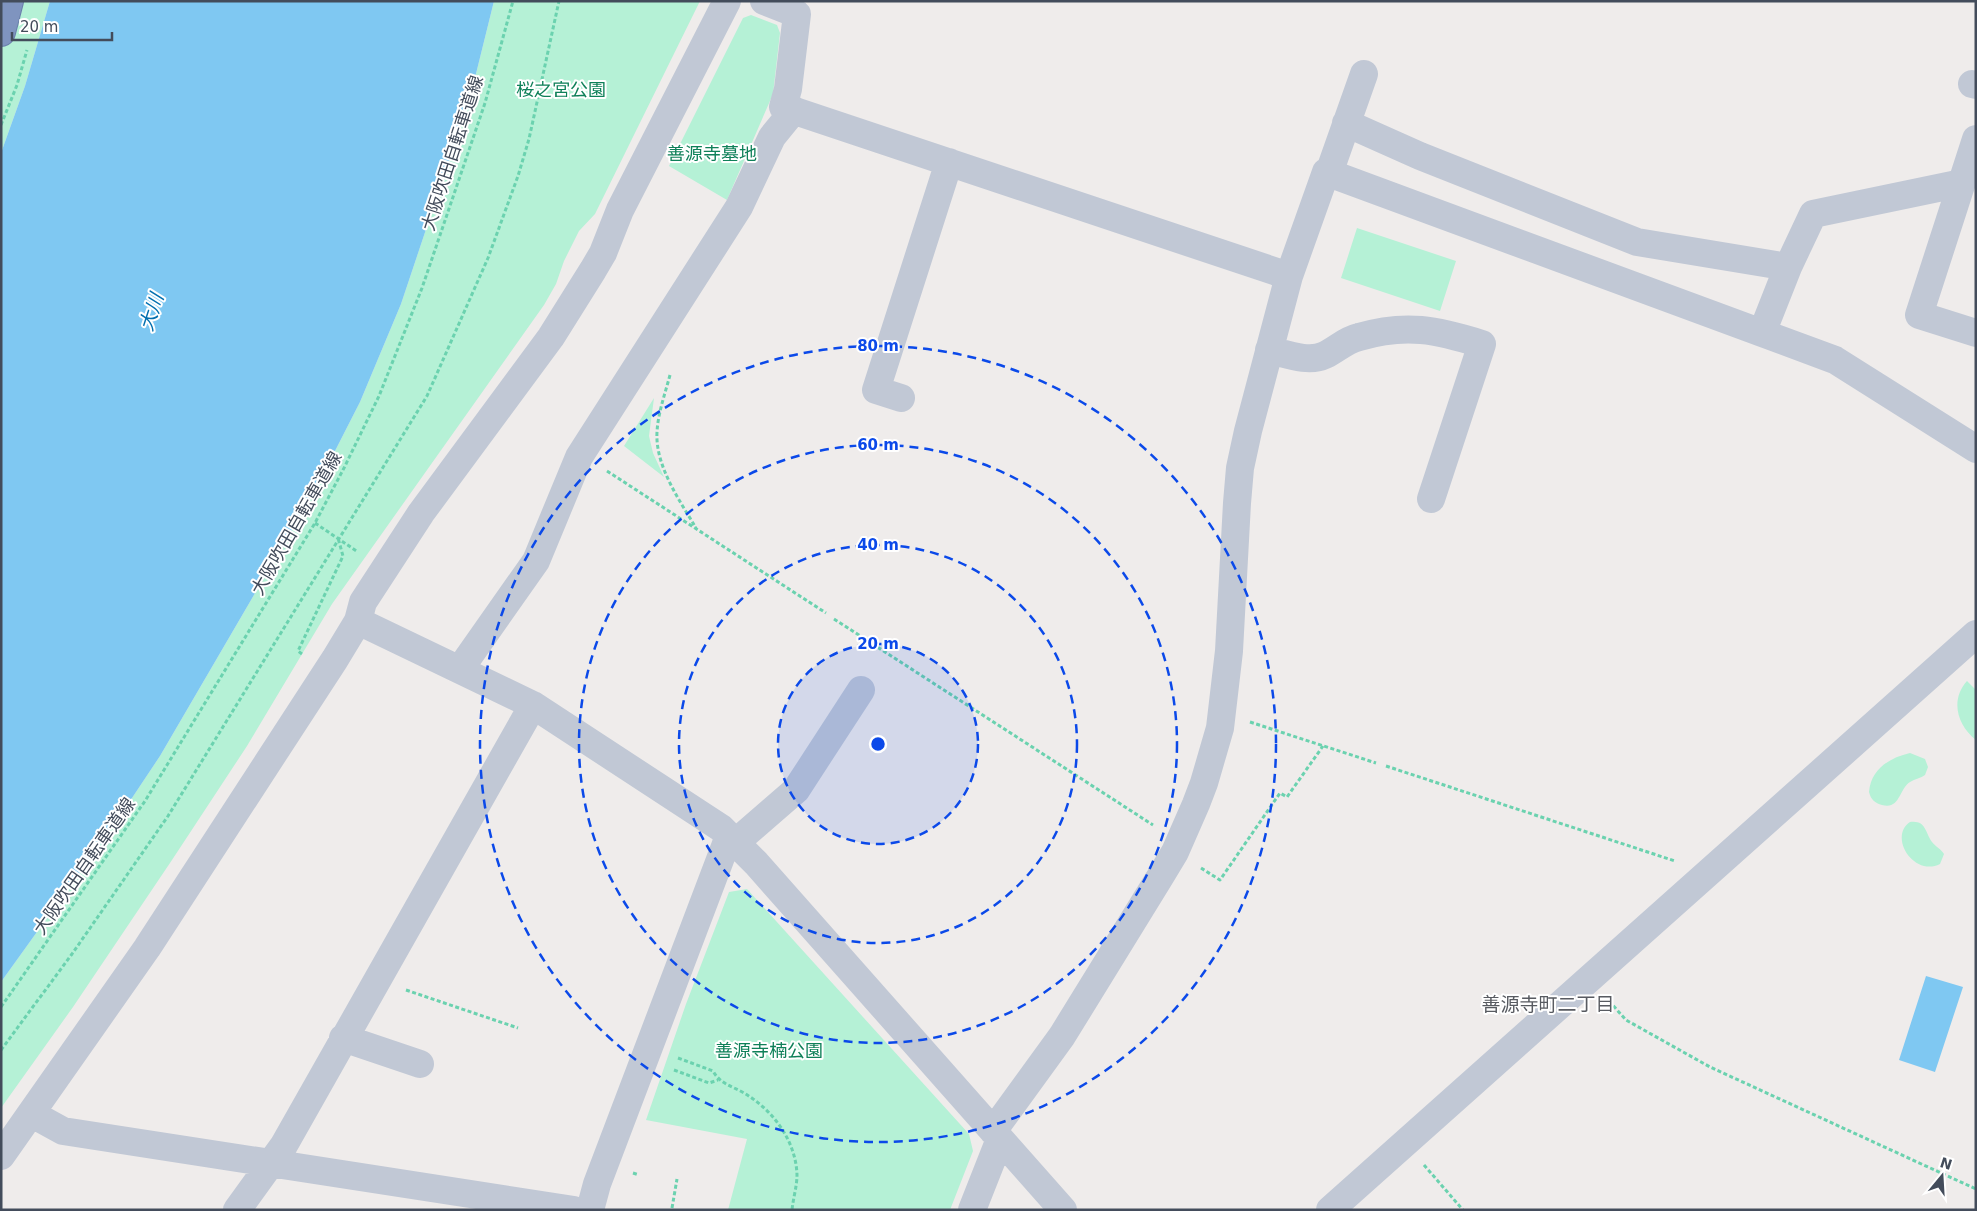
<svg xmlns="http://www.w3.org/2000/svg" width="1977" height="1211" font-family="'DejaVu Sans','Noto Sans JP',sans-serif">
  <style>
    .green { fill: #b5f1d6 }
    .water { fill: #7fc8f2 }
    .lines { fill: none; stroke-linecap: round; stroke-linejoin: round }
    .highway-casing { stroke: #6a7fab; stroke-width: 30 }
    .path { stroke: #6bd2af; stroke-width: 3; stroke-dasharray: 4 2.5; stroke-linecap: butt }
    .minor { stroke: #c1c8d5; stroke-width: 28 }
    .highway { stroke: #7f94bf; stroke-width: 28 }
    .ring { fill: none; stroke: #0b49e9; stroke-width: 2.5; stroke-dasharray: 9 6 }
    .labels { text-anchor: middle; dominant-baseline: central; stroke-width: 4; stroke-linejoin: round; paint-order: stroke }
    .park-label { font-size: 18px; fill: #0f8059; stroke: #fff }
    .street-label { font-size: 18px; fill: #434c5b; stroke: #fff }
    .water-label { font-size: 19px; font-style: italic; fill: #026faf; stroke: #fff }
    .neighbourhood-label { font-size: 19px; fill: #585b61; stroke: #fff }
    .centre { fill: #0b49e9; stroke: #fff; stroke-width: 2.5 }
    .ring-label { font-size: 15px; text-anchor: middle; font-weight: bold; fill: #0b49e9; stroke: #fff; stroke-width: 4; stroke-linejoin: round; paint-order: stroke }
  </style>
  <rect width="100%" height="100%" fill="#efeceb"/>
  <path class="green" d="M1,1H50L25,86L1,153Z
    M494,1H700L595,214L579,231L564,261L556,284L544,305L332,604L247,746L172,860L73,1007L1,1108V982L116,822L160,756L313,494L360,402L401,304L470,98Z
    M751,15L777,25L780,33L773,94L727,200L669,166L743,18Z
    M1357,228L1456,261L1440,311L1341,278Z
    M654,398L649,436L653,453L664,477L624,446Z
    M1967,681L1976,690V740C1957,725 1950,700 1967,681Z
    M1910,753L1925,759L1928,767L1925,775C1921,778 1915,779 1910,782C1899,789 1900,810 1882,805C1875,803 1871,800 1869,792C1871,769 1889,758 1910,753Z
    M1910,822C1926,820 1925,832 1932,842C1936,847 1941,849 1944,854L1940,864C1914,877 1888,837 1910,822Z
    M747,889L969,1134L973,1151L950,1210H728L747,1139L646,1120L686,1004L729,892Z"/>
  <path class="water" d="M50,1H494L470,98L401,304L360,402L313,494L160,756L116,822L1,982V153L25,86Z
    M1926,976L1963,987L1935,1072L1899,1060Z"/>
  <g class="lines">
    <defs>
      <path id="highway" d="M1,32L9,1"/>
    </defs>
    <use href="#highway" class="highway-casing"/>
    <path class="path" d="M1,125L17,85L27,50
      M670,375C665,394 658,413 657,432C655,466 680,501 696,528
      M607,471L826,613
      M315,523L358,552
      M834,619L1153,825
      M302,654L298,651L343,556L338,538
      M1250,722L1376,763
      M1386,766L1675,861
      M1201,868L1220,880L1280,793L1287,797L1323,746
      M406,990L518,1028
      M1609,1001L1626,1020L1710,1067L1976,1189
      M1,1007L145,801L315,523L344,468L379,396L422,288L485,103L513,1
      M1,1050L72,954L168,816L427,396L488,258L518,176L529,139L559,1
      M678,1058L713,1071C720,1084 732,1086 744,1093C773,1110 796,1141 797,1175C797,1186 793,1199 792,1210
      M674,1070L709,1083L718,1080
      M1424,1165L1463,1210
      M633,1173L639,1175
      M672,1208L677,1179"/>
    <path class="minor" d="M764,1L797,14L788,89L783,107L1289,276
      M1972,84L1976,85
      M1346,123L1420,156L1637,242L1788,267
      M1976,139L1919,315L1976,333
      M1329,173L1364,74
      M1762,333L1788,267L1813,214L1962,183
      M1269,350C1286,354 1309,363 1325,355C1337,349 1346,340 1359,337C1406,323 1437,330 1482,344L1431,499
      M901,398L876,390L949,162
      M358,621L533,705L721,828L756,863L1063,1210
      M460,669L536,561L579,457L739,207L772,137L794,110
      M736,842L796,790L861,690
      M343,1038L420,1064
      M32,1114L63,1131L574,1210
      M993,1131L1062,1036L1160,877L1175,852L1196,804L1204,783L1220,728L1229,651L1237,503L1240,468L1248,431L1289,276L1326,172L1835,360L1976,449
      M1,1156L147,948L335,659L358,621L363,602L421,513L551,337L593,270L603,253L620,210L727,1
      M237,1210L284,1145L533,705
      M590,1210L597,1184L729,836
      M972,1210L1000,1139
      M1330,1210L1976,634"/>
    <use href="#highway" class="highway"/>
  </g>
  <circle cx="878" cy="744" r="100" fill="#0b49e9" fill-opacity=".12"/>
  <g class="ring">
    <circle cx="878" cy="744" r="100"/>
    <circle cx="878" cy="744" r="199"/>
    <circle cx="878" cy="744" r="299"/>
    <circle cx="878" cy="744" r="398"/>
  </g>
  <g class="labels">
    <g class="park-label">
      <text x="561" y="89">桜之宮公園</text>
      <text x="712" y="153">善源寺墓地</text>
      <text x="769" y="1050">善源寺楠公園</text>
    </g>
    <g class="street-label">
      <text transform="translate(452 153) rotate(-72)">大阪吹田自転車道線</text>
      <text transform="translate(296 523) rotate(-60)">大阪吹田自転車道線</text>
      <text transform="translate(84 866) rotate(-55)">大阪吹田自転車道線</text>
    </g>
    <g class="water-label">
      <text transform="translate(151 312) rotate(-72)">大川</text>
    </g>
    <g class="neighbourhood-label">
      <text x="1548" y="1004">善源寺町二丁目</text>
    </g>
  </g>
  <circle cx="878" cy="744" r="8" class="centre"/>
  <g class="ring-label">
    <text x="878" y="351">80 m</text>
    <text x="878" y="450">60 m</text>
    <text x="878" y="550">40 m</text>
    <text x="878" y="649">20 m</text>
  </g>
  <rect width="1977" height="1211" fill="none" stroke="#434c5b" stroke-width="5"/>
  <g transform="translate(1942 1176) rotate(18)" stroke="#ffffff" stroke-width="4" paint-order="stroke">
  <path d="M0-4L9 19L0 12L-9 19Z" fill="#434c5b"/>
  <text y="-8" font-size="14" font-weight="bold" text-anchor="middle" fill="#434c5b">N</text>
  </g>
  <path d="M12 32v8h100v-8" fill="none" stroke="#434c5b" stroke-width="2.5"/>
  <text x="20" y="32" font-size="15" fill="#434c5b" stroke="#ffffff" stroke-width="4" paint-order="stroke">20 m</text>
</svg>
